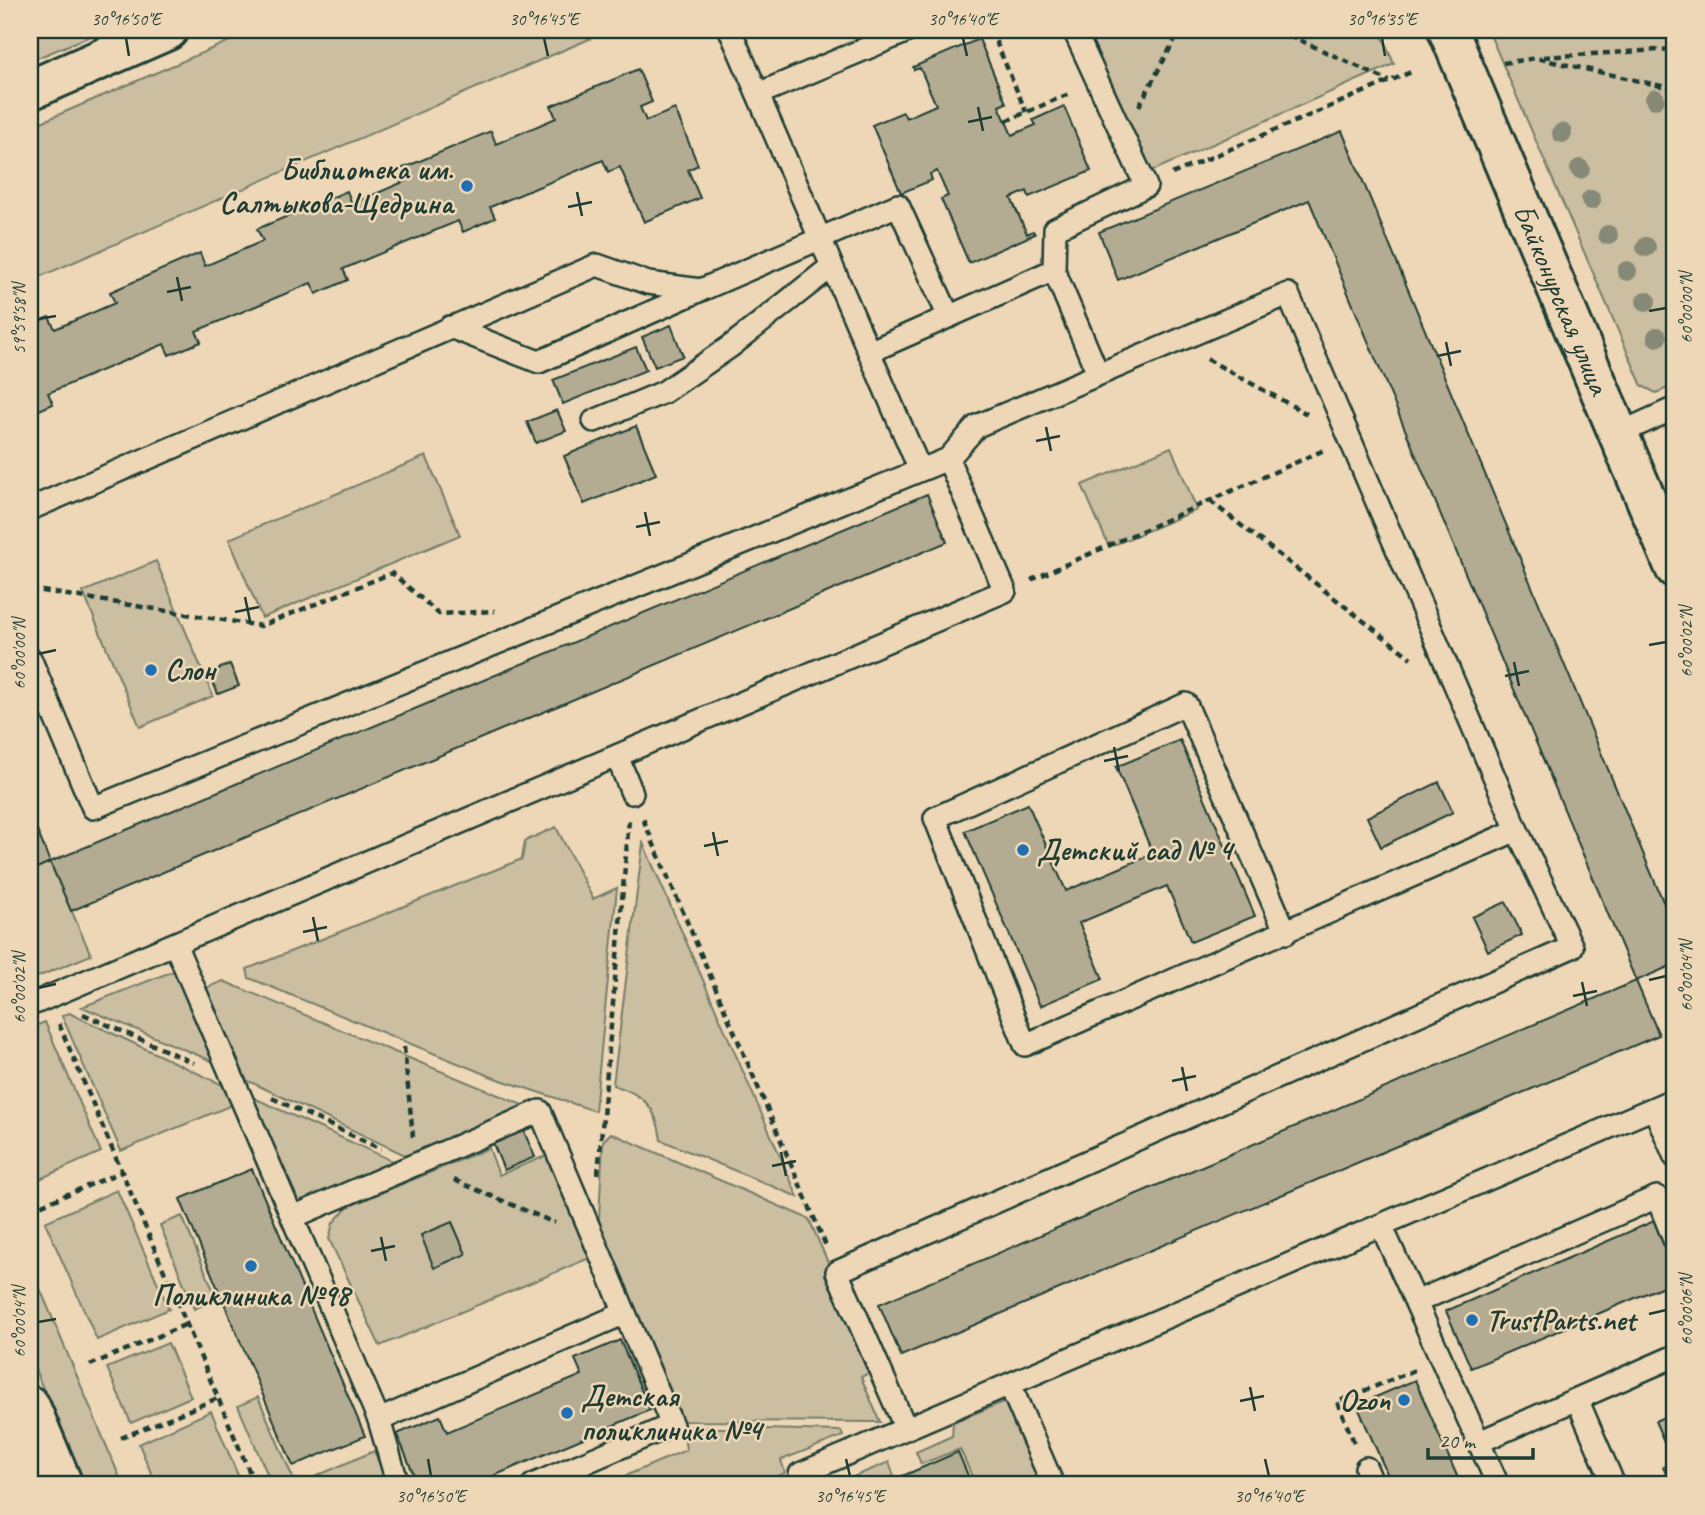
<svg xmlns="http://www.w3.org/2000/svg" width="1705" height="1515" font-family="Caveat,sans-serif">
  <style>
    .green { fill: #cbbea1; stroke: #757e6a; stroke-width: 2 }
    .building { fill: #b4ac92; stroke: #1f3d34; stroke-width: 2 }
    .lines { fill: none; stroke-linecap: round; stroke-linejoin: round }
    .service-casing { stroke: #1f3d34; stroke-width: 26 }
    .minor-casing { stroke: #1f3d34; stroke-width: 44 }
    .secondary-casing { stroke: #1f3d34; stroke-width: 44 }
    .path { stroke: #1f3d34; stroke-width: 4.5; stroke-dasharray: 7 5; stroke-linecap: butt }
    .service { stroke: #edd7b6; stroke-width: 21 }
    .minor { stroke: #edd7b6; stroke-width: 38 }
    .secondary { stroke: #edd7b6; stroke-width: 38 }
    .tree { fill: #858975 }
    .ticks { fill: none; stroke: #1f3d34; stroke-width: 2.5 }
    .poi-dot { fill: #1f6fb2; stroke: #edd7b6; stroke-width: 2.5 }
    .labels { text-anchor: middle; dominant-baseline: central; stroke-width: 5; stroke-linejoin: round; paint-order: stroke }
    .poi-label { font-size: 30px; font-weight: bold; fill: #1f3d34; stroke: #edd7b6; text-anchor: start }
    .street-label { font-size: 30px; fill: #1f3d34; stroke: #edd7b6 }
    .neatline { fill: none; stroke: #1f3d34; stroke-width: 2.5 }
    .ticks-label { font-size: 18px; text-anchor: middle; fill: #1f3d34 }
  </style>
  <rect width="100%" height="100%" fill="#edd7b6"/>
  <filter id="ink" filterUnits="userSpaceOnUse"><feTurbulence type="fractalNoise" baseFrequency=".0143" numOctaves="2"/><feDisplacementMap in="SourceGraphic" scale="14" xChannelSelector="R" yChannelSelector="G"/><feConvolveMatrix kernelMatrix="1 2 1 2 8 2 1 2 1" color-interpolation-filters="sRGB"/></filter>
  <g filter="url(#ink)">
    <path class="green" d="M30,30H105L30,61Z
      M255,30H610L30,281V127Z
      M1087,30H1380L1394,64L1150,172Z
      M1488,30H1675V385L1656,393L1642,386Z
      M1171,447L1197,510L1109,547L1082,485Z
      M426,456L460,535L262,618L229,539Z
      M156,561L213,696L140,727L83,592Z
      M556,827L593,899L617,888L595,1111L492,1077L249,978L247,969L522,859L525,841Z
      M643,843L798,1197L661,1140C657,1107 643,1094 613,1085Z
      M50,862L91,955L30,980V871Z
      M176,970L219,1064L82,1007Z
      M223,981L525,1106L407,1156L242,1078L203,989Z
      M69,1013L225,1086L232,1105L121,1151L62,1016Z
      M45,1022L101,1152L33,1182L30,1175V1028Z
      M245,1094L395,1162L298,1204Z
      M611,1133L809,1219L875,1370L861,1377L880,1422L681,1421L598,1236L603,1141Z
      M489,1148L499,1175L548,1155L592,1257L380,1346L329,1239L333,1223L347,1207Z
      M117,1190L169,1309L97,1340L45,1222Z
      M182,1216L217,1299L194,1309L160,1225Z
      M30,1265L123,1485H84L30,1358Z
      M168,1343L191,1397L131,1423L107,1368Z
      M258,1397L296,1485L374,1451L389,1484L272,1485L238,1406Z
      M1006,1401L1043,1485H976L960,1449L921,1464L916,1452L952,1436L953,1422Z
      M211,1411L242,1485H156L139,1444Z
      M683,1427L841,1431L843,1436L781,1460L785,1473L758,1485H604L686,1450Z
      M889,1462L894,1476L872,1485H834Z"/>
    <path class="building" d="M979,39L1006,103L999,106L1012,135L1036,125L1033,120L1064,106L1091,171L1029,197L1027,191L1011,198L1027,234L1033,231L1035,234L969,263L941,199L948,196L937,171L930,174L932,180L901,193L872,125L903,112L906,118L936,105L920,68L914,70L913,67Z
      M638,69L652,102L640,107L646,121L675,109L698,165L688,170L700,198L644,222L620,167L608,172L603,160L490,207L495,218L463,232L458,221L343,269L348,280L316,294L311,283L196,331L201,342L169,355L164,344L48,393L53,404L30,414V325L49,317L55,329L115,303L110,292L200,253L205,266L263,241L257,229L347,191L352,204L408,180L403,168L491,131L496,144L556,118L551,106Z
      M1342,131L1675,930V964L1636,981L1309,200L1118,280L1099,232Z
      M671,325L683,356L655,367L642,337Z
      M636,347L646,370L563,404L553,380Z
      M557,410L566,431L536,443L527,422Z
      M636,426L656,474L584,504L564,456Z
      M927,494L947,542L71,911L50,862Z
      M230,664L239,686L218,694L209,673Z
      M1180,740L1255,916L1191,942L1167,886L1079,923L1103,979L1040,1006L965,831L1028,804L1066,891L1153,854L1116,767Z
      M1439,782L1453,812L1381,847L1367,817Z
      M30,813L50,862L30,871Z
      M1506,902L1522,935L1488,951L1472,917Z
      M1636,981L1659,1035L901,1356L879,1304Z
      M523,1129L535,1157L504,1170L492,1141Z
      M252,1169L365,1436L293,1466L180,1199Z
      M1654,1221L1675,1270V1281L1471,1368L1446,1311Z
      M452,1222L466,1254L434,1268L421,1235Z
      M620,1340L650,1410L472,1485H418L397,1434L440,1416L447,1432L582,1375L575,1359Z
      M1415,1380L1443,1444L1461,1485H1392L1357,1405Z
      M1675,1412V1485H1671L1663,1467L1673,1462L1655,1421Z
      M958,1452L972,1485H881L912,1472Z"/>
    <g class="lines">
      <defs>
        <path id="service" d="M730,30L920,470
          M758,94L910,30
          M1054,270L1055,229L1146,186L1074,30
          M450,327L539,362L701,290
          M869,352L1054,270L1098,374
          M594,421L664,392L731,346L832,266
          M1618,434L1675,408
          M30,509L597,265L648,283L701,290L898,205L949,317
          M30,658L93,808L948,459L977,426L1288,294L1517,830L1572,947L837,1272L906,1429
          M617,756L632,793
          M1286,933L1186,704L935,818L1025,1045L1517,830
          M175,944L379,1420L398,1485
          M30,1005L1005,591L948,459
          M1654,1108L1675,1157
          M293,1217L540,1111L672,1425L533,1485
          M1381,1225L1498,1485
          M1416,1302L1657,1197L1675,1242
          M1010,1385L1053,1485
          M1577,1399L1614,1485
          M379,1420L625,1313
          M1479,1442L1675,1356
          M1366,1468L1373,1485
          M800,1474L1675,1099"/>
        <g id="minor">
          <path id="s1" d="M1448,30L1675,568"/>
          <path d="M30,1406L63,1485"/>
        </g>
        <path id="secondary" d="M30,90L168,30"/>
      </defs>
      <use href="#service" class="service-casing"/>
      <use href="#minor" class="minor-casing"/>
      <use href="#secondary" class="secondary-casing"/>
      <path class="path" d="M991,30L1026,112
        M1278,30L1389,81
        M1543,57L1675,49
        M1503,63L1536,58L1675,89
        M1139,106L1180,30
        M1006,121L1071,93
        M1172,174L1411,72
        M1207,359L1307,414
        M1210,501L1411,658
        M1031,580L1324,450
        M30,589L261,626L392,573L439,614L495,611
        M643,819L827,1248
        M83,1014L194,1063
        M59,1024L255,1485
        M404,1047L413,1137
        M272,1098L381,1149
        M598,1174L629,820
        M454,1180L555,1223
        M30,1210L121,1172
        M90,1365L187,1324
        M121,1438L218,1398
        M1354,1442L1337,1402L1415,1370
        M1328,1485L1342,1479"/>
      <use href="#service" class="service"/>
      <use href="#minor" class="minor"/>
      <use href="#secondary" class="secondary"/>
    </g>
    <g class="tree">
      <circle cx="1655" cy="99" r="10"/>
      <circle cx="1562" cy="133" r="10"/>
      <circle cx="1580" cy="169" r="10"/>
      <circle cx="1591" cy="200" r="10"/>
      <circle cx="1608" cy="235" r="10"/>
      <circle cx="1646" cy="247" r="10"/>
      <circle cx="1627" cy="271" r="10"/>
      <circle cx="1646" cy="301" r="10"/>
      <circle cx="1657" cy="337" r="10"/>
    </g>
  </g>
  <path class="ticks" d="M126,38L129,56M544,38L548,56M963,38L967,56M1382,38L1385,56M978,107L983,131M968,122L992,117M577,192L582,216M568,207L592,202M177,277L182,301M167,292L191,287M1649,311L1666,308M38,319L56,316M1446,342L1451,366M1437,356L1461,351M1046,427L1051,451M1036,441L1060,436M645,512L650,536M636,527L660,522M245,597L250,621M235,612L259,607M1649,645L1666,642M38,654L56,650M1514,662L1519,686M1505,676L1529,671M1114,747L1119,771M1104,761L1128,756M713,832L718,856M704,846L728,841M313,917L318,941M303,932L327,927M1649,980L1666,976M1582,982L1587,1006M38,988L56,984M1573,996L1597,991M1182,1067L1187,1091M1172,1081L1196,1076M781,1152L786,1176M772,1166L796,1161M381,1237L386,1261M371,1251L395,1246M1649,1314L1666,1310M38,1322L56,1319M1250,1387L1255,1411M1240,1401L1264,1396M428,1459L431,1476M846,1459L850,1476M1265,1459L1269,1476"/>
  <g class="poi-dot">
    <circle cx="467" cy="186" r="7"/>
    <circle cx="151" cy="670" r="7"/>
    <circle cx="1023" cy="850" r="7"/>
    <circle cx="251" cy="1266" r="7"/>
    <circle cx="1472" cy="1320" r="7"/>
    <circle cx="1404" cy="1400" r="7"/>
    <circle cx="567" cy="1413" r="7"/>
  </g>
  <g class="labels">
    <g class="poi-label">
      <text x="453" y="169" text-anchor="end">Библиотека им.<tspan x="453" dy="34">Салтыкова-Щедрина</tspan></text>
      <text x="165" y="670">Слон</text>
      <text x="1037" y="850">Детский сад № 4</text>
      <text x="251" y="1295" text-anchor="middle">Поликлиника №98</text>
      <text x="1486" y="1320">TrustParts.net</text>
      <text x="581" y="1396">Детская<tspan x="581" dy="34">поликлиника №4</tspan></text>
      <text x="1390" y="1400" text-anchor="end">Ozon</text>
    </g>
    <g class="street-label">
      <text stroke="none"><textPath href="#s1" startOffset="292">Байконурская улица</textPath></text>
    </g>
  </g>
  <rect width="1705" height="1515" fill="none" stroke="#edd7b6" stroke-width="77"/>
  <path d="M1428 1448v10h105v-10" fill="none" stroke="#1f3d34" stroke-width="3.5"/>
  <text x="1439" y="1448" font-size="21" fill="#1f3d34" stroke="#edd7b6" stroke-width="5" paint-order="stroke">20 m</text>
  <rect x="38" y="38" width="1628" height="1438" class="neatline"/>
  <g class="ticks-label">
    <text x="126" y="25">30°16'50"E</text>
    <text x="544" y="25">30°16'45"E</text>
    <text x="963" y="25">30°16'40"E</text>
    <text x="1382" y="25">30°16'35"E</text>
    <text transform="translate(1686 308) rotate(-90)" y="6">60°00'00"N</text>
    <text transform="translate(19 319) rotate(-90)" y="6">59°59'58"N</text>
    <text transform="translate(1686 642) rotate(-90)" y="6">60°00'02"N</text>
    <text transform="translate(19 654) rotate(-90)" y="6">60°00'00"N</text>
    <text transform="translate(1686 976) rotate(-90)" y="6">60°00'04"N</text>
    <text transform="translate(19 988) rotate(-90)" y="6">60°00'02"N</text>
    <text transform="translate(1686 1310) rotate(-90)" y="6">60°00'06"N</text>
    <text transform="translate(19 1322) rotate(-90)" y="6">60°00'04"N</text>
    <text x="431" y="1502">30°16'50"E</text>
    <text x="850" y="1502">30°16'45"E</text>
    <text x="1269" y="1502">30°16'40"E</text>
  </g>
</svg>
